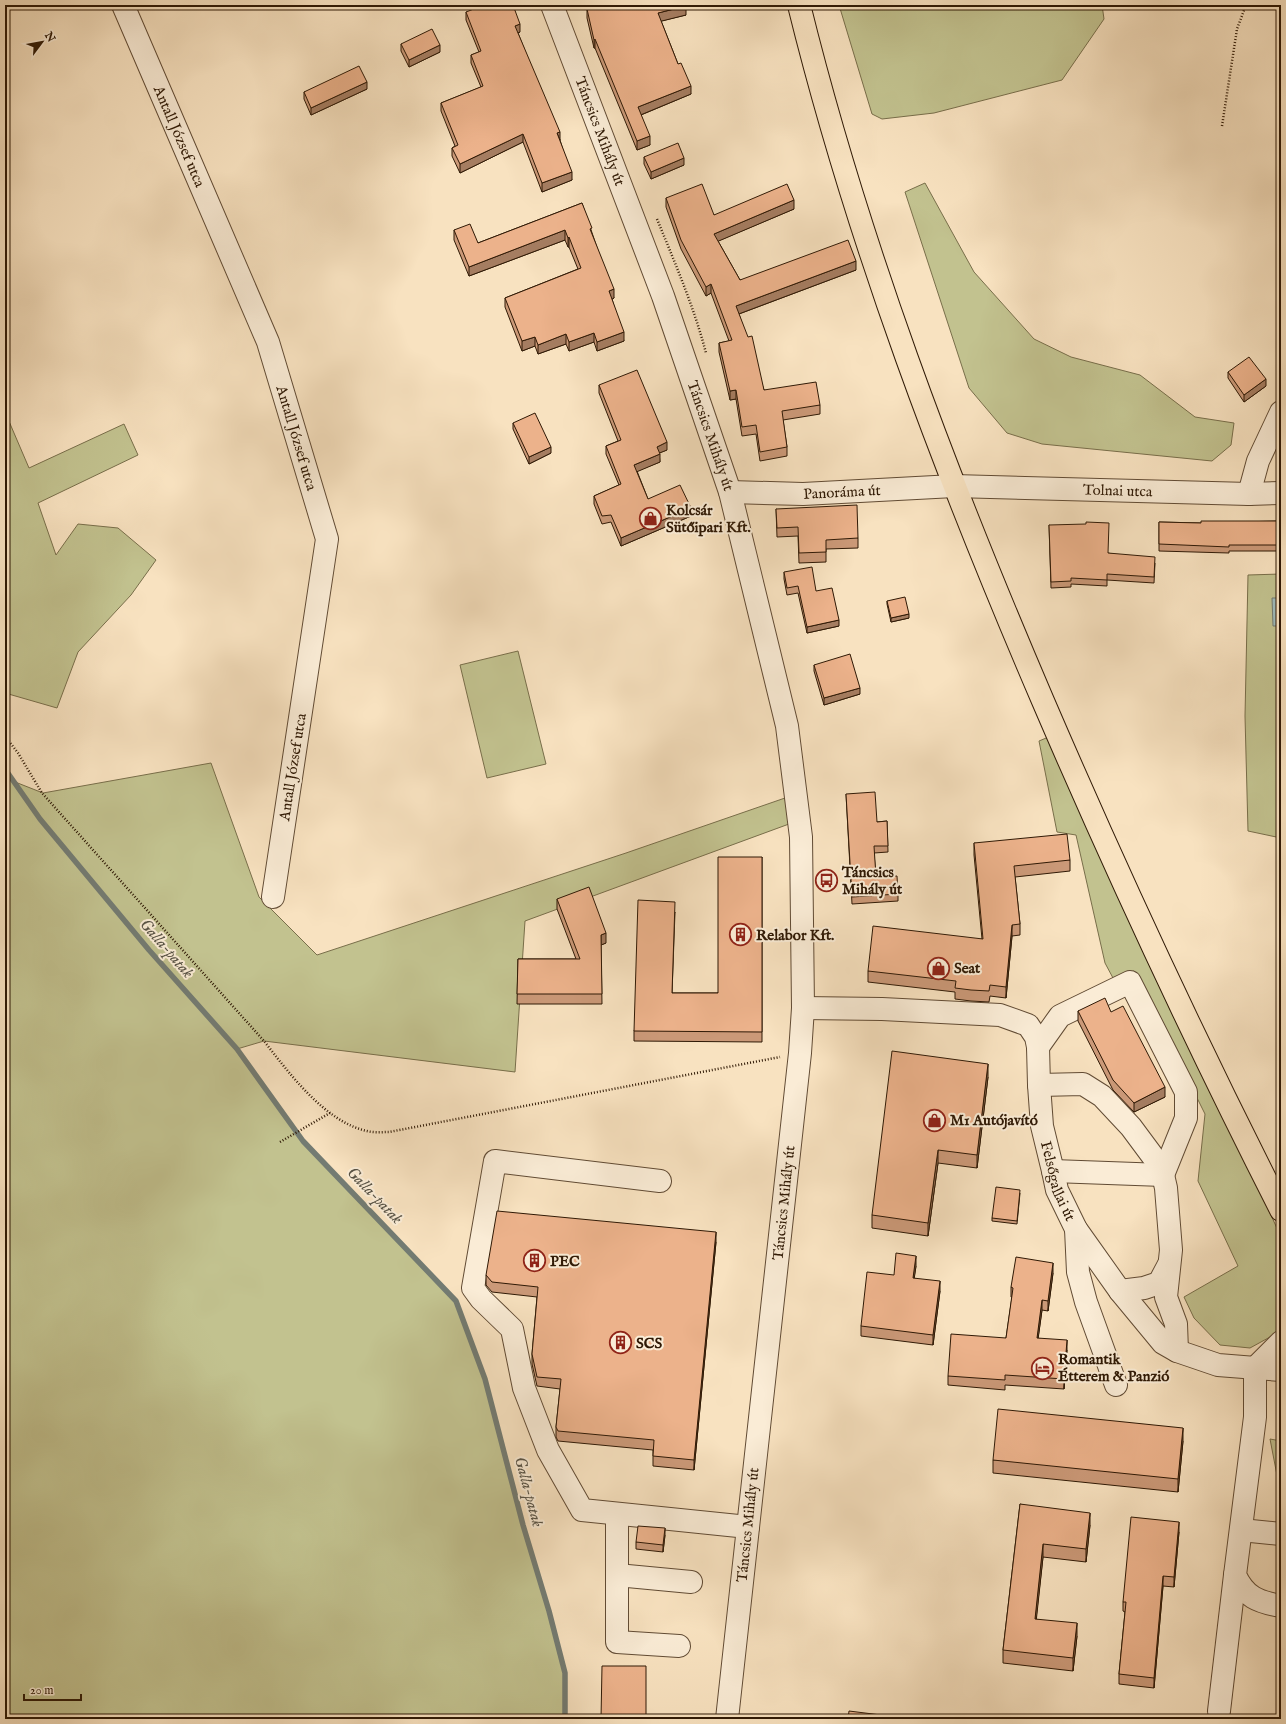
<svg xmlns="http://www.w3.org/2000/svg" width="1286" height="1724" font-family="'IM FELL English',serif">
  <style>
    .green { fill: #c2c28f; stroke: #786e4a }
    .water { fill: #a1bcbb; stroke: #737b72 }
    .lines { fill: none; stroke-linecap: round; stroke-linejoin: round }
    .stream { stroke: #737b72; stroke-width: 5.5 }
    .minor-casing { stroke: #614b34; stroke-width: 24 }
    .major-casing { stroke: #2f1905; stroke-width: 24 }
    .path { stroke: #2f1905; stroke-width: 2.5; stroke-dasharray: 1 2; stroke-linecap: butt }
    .minor { stroke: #faecd6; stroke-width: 22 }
    .major { stroke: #f8e2c0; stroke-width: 22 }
    .wall { fill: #cb9978; stroke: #2f1905 }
    .shaded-wall { fill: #a57d61; stroke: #2f1905 }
    .building { fill: #ecb28b; stroke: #2f1905 }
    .labels { text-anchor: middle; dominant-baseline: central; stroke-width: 4; stroke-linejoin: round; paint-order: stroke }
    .street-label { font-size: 15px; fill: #2f1905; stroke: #faecd6 }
    .poi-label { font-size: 15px; font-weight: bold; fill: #2f1905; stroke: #faecd6; text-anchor: start }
    .water-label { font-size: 16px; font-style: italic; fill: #575245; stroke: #faecd6 }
  </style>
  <rect width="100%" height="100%" fill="#f8e2c0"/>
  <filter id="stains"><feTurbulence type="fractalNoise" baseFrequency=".005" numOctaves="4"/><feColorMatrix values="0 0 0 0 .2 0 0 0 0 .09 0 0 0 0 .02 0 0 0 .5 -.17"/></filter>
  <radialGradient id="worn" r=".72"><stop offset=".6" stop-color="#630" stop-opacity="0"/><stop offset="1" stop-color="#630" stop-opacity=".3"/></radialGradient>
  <path class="green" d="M839,5H1102L1104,19L1062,80L934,113L882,119L872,114Z
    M925,183L974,272L1034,339L1071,357L1140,375L1195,417L1234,423L1231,445L1212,461L1042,444L1007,433L969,388L905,192Z
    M5,412L29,468L124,424L138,455L38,503L56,555L78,524L118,528L156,560L131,595L78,652L57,708L5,693Z
    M1281,574V838L1248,831L1245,716L1248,575Z
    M518,651L546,764L487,778L460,665Z
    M1051,736L1281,1237V1331L1250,1348L1220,1345L1194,1318L1184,1297L1238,1266L1198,1181L1205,1114L1134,971L1113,978L1105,963L1076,835L1057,832L1039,741Z
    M211,763L259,897L317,955L626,853L785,798L789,824L525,921L515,1072L264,1041L237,1049L303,1141L456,1301L485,1379L523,1525L549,1611L565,1673V1719H5V778L43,793Z
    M1270,1439L1281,1441V1496Z"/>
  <path class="water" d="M1272,598H1281V626H1273Z"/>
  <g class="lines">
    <path class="stream" d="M5,769L40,819L149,950L237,1049L303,1141L456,1301L485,1379L523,1525L549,1611L565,1673V1719"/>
    <defs>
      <g id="minor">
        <path id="s1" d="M123,5L268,342L327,539L273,897"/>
        <path id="s2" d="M552,5L663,296L730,492L787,726L801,837L803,1008L800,1053L727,1719"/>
        <path id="s3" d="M730,492L803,494L954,486L1249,494L1281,493"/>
        <path d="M1249,494L1258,461L1281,412"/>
        <path id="s4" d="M803,1008L882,1009L1000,1015L1028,1025L1036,1037L1038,1047L1039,1085L1042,1126L1053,1171L1057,1190L1076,1229L1120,1291L1163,1343L1177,1351L1218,1365L1281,1370"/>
        <path d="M1038,1047L1060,1016L1130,982L1186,1092V1118L1163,1175L1053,1171"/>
        <path d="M1039,1085L1083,1084L1102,1096L1131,1127L1154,1158L1163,1175L1166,1188L1171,1250L1166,1297L1176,1324L1177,1351"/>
        <path d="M660,1181L495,1161L473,1288L481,1299L512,1329L524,1388L548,1450L582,1510L748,1527"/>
        <path d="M1076,1229L1078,1272L1086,1302L1116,1385"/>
        <path d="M1120,1291L1144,1288L1159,1283L1168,1266"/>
        <path d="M1281,1342L1255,1368V1417L1235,1575C1245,1597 1258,1602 1281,1606"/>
        <path d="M617,1514V1642L679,1646"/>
        <path d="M1241,1530L1281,1534"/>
        <path d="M617,1575L691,1582"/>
        <path d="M1219,1711L1235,1575"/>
      </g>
      <path id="major" d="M799,5C858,244 946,475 1043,701C1117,873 1196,1043 1281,1210"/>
    </defs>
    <use href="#minor" class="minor-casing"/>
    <use href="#major" class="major-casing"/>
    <path class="path" d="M1222,126L1237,29L1246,5
      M657,219C675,263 694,307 706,353
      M5,736L18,753L42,793L264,1041C289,1073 325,1122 367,1131C374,1133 382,1132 389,1132L780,1057
      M280,1142L330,1113"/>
    <use href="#minor" class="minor"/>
    <use href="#major" class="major"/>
  </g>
  <path class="wall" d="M587,9L686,15L661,21L678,64L691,94L641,115L650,145L637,150L595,48H594L587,18Z
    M466,12L520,32L518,33L560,140L572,180L542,192L523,142L460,173L452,156V148L455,146L441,111V103L481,87L471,63V55L479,52L466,20Z
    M401,44L440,52L409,67L401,51Z
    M367,89L311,115L304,99V92Z
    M644,157L684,165L651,179L644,164Z
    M666,198L714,215L794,209L718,241L740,280L856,270L739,314L764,390L820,405V414L783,420L787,447V456L760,461L756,434L742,436L736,399L730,400L719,352V343L729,341L711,293L706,296L681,249L666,207Z
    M582,203L614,298L612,299L624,341L597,351L594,342L569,351L566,344L538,354L535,346L522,351L505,307V298L578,269L569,247H568L565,240L469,276L454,240V230L478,243Z
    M1228,372L1266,386L1244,402L1228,378Z
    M599,385L667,450L659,453L660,462L637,471L648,499L691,516L621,546L611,522L602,524L594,504V496L619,485L606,454V446L618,441L599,393Z
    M513,423L551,453L529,464L513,429Z
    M776,509L858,538V548L826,549V562L799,563L798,536L777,537Z
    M1278,521V551H1229V553L1159,551V522L1201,523Z
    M1049,525L1108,553L1155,563L1154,583L1107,580V586L1071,584V587L1051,588Z
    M784,572L839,626L807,633L798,593L787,595L784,579Z
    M887,601L909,618L891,622L887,604Z
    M814,665L860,694L824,705L814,671Z
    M846,794L877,822L887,821L888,852L874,853L876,877L898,894V901L852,904Z
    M974,843L1070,860V871L1015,877L1020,924V935L1012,936L1006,998L990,996L989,1002L971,1001L955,999V992L868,982V971L982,939L974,855Z
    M762,857V1042L634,1041V1031L675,912L672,993H718Z
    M557,899L606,943L601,945L602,1004H517L518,959H576L557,909Z
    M1078,1011L1111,1012L1165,1097L1134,1112L1113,1090L1078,1021Z
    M988,1077L977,1168L938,1163L928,1236L872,1228V1215Z
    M1020,1193L1017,1224L992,1221V1218Z
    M716,1242L694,1470L653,1466V1450L558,1441L556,1437V1427L560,1389L537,1386L532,1364V1354L537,1297L492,1292L486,1285V1275Z
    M916,1266L914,1278L940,1291L933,1345L861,1336V1326L894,1275Z
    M1053,1273L1048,1311L1042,1310L1038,1338L1067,1350L1064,1389L1005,1385V1390L948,1385V1376L1006,1338L1012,1297H1011V1287Z
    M1183,1441L1178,1492L993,1473V1460Z
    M1020,1504L1090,1525L1086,1562L1043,1557L1036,1619L1077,1636L1073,1671L1003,1663V1650Z
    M1179,1532L1174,1587L1163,1586L1154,1688L1119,1684V1674L1125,1612L1123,1611V1602Z
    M665,1535L663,1552L636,1549V1542Z"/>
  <path class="shaded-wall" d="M686,6V15L658,22V13Z
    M520,24V32L515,34V26Z
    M595,39V48H594V40Z
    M440,45V52L409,67V60Z
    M367,82V89L311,115V108Z
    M691,86V94L638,116V107Z
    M560,132V140L557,133Z
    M523,134V142L460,173V164Z
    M650,136V145L637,150V141Z
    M684,158V165L651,179V172Z
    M572,172V180L542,192V183Z
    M794,200V209L714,243V234Z
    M565,230V240L469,276V267Z
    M569,237V247H568V238Z
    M856,261V270L736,315V306Z
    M711,284V293L706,296V287Z
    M614,289V298L609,301V291Z
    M624,332V341L597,351V342Z
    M594,333V342L569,351V342Z
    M566,334V344L538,354V345Z
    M535,337V346L522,351V341Z
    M1266,379V386L1244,402V395Z
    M736,390V399L730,400V391Z
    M667,442V450L657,454V447Z
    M551,447V453L529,464V457Z
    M660,454V462L634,473V465Z
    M691,508V516L621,546V538Z
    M909,614V618L891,622V618Z
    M839,620V626L807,633V627Z
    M860,688V694L824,705V698Z
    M1012,925V936L1006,998V987Z
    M606,933V943L601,945V935Z
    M988,1064V1077L977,1168V1155Z
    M1165,1087V1097L1134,1112V1103Z
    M938,1150V1163L928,1236V1223Z
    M716,1232V1242L694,1470V1460Z
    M916,1256V1266L913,1287V1278Z
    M1053,1263V1273L1048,1311V1301Z
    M940,1281V1291L933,1345V1335Z
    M1042,1300V1310L1037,1347V1338Z
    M1067,1340V1350L1064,1389V1379Z
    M1183,1428V1441L1178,1492V1479Z
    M1090,1513V1525L1086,1562V1549Z
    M1179,1522V1532L1174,1587V1577Z
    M665,1528V1535L663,1552V1545Z
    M1043,1544V1557L1035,1632V1619Z
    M1163,1576V1586L1154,1688V1678Z
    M1077,1623V1636L1073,1671V1658Z"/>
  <path class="building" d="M484,5H513L520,24L515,26L560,132L557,133L572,172L542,183L523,134L460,164L452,148L458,145L441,103L483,86L471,55L481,51L466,12Z
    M603,5H686V6L658,13L678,64L681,63L691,86L638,107L650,136L637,141L595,39L594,40L587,9Z
    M432,29L440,45L409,60L401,44Z
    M359,66L367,82L311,108L304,92Z
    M678,143L684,158L651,172L644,157Z
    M702,184L714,215L787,184L794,200L714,234L740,280L848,240L856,261L736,306L748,337L752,336L764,390L816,382L820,405L782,411L787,447L760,452L756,425L742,427L736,390L730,391L719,343L732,340L711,284L706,287L681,240L666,198Z
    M582,203L592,228L590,229L614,289L609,291L624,332L597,342L594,333L569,342L566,334L538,345L535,337L522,341L505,298L581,268L569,237L568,238L565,230L469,267L454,230L470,224L478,243Z
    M1249,357L1266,379L1244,395L1228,372Z
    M637,370L667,442L657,447L660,454L634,465L648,499L680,485L691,508L621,538L611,515L602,516L594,496L621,484L606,446L621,440L599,385Z
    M535,413L551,447L529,457L513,423Z
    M857,505L858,538L826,540V552L799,553L798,527L777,528L776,509Z
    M1201,521H1278V545H1229V547L1159,544V522L1201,523Z
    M1086,522L1109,523L1108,553L1155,557L1154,577L1107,574V580L1071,578V581L1051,582L1049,525L1086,524Z
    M812,567L816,591L832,588L839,620L807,627L798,586L787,588L784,572Z
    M905,597L909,614L891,618L887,601Z
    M850,654L860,688L824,698L814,665Z
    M875,792L877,822L887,821L888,846H874L876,877L897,876L898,894L852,897L846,794Z
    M1067,834L1070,860L1014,866L1020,924L1012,925L1006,987L990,985L989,991L971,990L955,988L956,981L868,971L873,926L983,939L974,843Z
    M718,857H762V1032L634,1031L638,900L675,902L672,993H718Z
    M589,887L606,933L601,935L602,994H517L518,959H580L557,899Z
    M1105,998L1111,1012L1123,1006L1165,1087L1134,1103L1113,1080L1078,1011Z
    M892,1051L988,1064L977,1155L938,1150L928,1223L872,1215Z
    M996,1187L1020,1190L1017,1221L992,1218Z
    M497,1211L716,1232L694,1460L653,1456L654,1440L558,1431L556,1427L561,1379L537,1377L532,1354L538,1287L492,1282L486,1275Z
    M896,1253L916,1256L913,1278L940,1281L933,1335L861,1326L867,1272L894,1275Z
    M1016,1257L1053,1263L1048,1301L1042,1300L1037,1338L1067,1340L1064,1379L1005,1375V1380L948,1376L951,1334L1006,1338L1013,1288L1011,1287Z
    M998,1409L1183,1428L1178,1479L993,1460Z
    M1020,1504L1090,1513L1086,1549L1043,1544L1035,1619L1077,1623L1073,1658L1003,1650Z
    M1131,1517L1179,1522L1174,1577L1163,1576L1154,1678L1119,1674L1126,1602H1123Z
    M638,1526L665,1528L663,1545L636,1542Z
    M602,1666H646V1719H601Z
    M849,1711L913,1719H848Z"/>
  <defs>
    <symbol id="shop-ring" viewBox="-11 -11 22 22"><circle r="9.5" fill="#faecd6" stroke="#8f2418" stroke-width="1.5"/><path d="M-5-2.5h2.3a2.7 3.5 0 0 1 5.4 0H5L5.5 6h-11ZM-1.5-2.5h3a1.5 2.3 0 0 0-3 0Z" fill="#8f2418"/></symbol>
    <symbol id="bus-ring" viewBox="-11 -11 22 22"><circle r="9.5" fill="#faecd6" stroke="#8f2418" stroke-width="1.5"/><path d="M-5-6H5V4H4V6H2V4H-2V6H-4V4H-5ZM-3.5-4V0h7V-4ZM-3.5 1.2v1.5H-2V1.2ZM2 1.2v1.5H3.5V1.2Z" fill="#8f2418"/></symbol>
    <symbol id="building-ring" viewBox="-11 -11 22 22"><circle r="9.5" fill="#faecd6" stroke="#8f2418" stroke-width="1.5"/><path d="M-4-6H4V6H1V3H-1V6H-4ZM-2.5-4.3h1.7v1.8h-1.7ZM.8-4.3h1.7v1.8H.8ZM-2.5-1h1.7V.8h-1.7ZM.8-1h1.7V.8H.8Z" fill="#8f2418"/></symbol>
    <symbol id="hotel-ring" viewBox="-11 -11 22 22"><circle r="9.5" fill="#faecd6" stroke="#8f2418" stroke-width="1.5"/><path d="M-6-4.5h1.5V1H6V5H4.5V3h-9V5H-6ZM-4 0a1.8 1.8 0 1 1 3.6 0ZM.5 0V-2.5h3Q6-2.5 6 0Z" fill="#8f2418"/></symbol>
  </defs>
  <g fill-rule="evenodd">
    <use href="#shop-ring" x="638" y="506" width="25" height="25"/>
    <use href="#bus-ring" x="814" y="868" width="25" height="25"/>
    <use href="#building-ring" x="728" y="922" width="25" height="25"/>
    <use href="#shop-ring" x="926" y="956" width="25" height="25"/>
    <use href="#shop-ring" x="922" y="1108" width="25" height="25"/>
    <use href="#building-ring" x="522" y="1248" width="25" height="25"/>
    <use href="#building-ring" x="608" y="1330" width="25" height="25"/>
    <use href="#hotel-ring" x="1030" y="1356" width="25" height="25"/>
  </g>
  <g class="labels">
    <g class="street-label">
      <text stroke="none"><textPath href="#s2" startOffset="135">Táncsics Mihály út</textPath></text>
      <text stroke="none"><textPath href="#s1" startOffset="143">Antall József utca</textPath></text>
      <text stroke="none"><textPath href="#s2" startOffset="459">Táncsics Mihály út</textPath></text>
      <text stroke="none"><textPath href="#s1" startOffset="467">Antall József utca</textPath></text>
      <text stroke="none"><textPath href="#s3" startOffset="388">Tolnai utca</textPath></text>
      <text stroke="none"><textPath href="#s3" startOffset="112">Panoráma út</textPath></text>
      <text transform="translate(293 767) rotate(-81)">Antall József utca</text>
      <text stroke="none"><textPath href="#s4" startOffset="388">Felsőgallai út</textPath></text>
      <text transform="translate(784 1203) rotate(-84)">Táncsics Mihály út</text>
      <text transform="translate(748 1525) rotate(-84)">Táncsics Mihály út</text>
    </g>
    <g class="poi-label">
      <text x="666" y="510">Kolcsár<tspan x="666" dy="17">Sütőipari Kft.</tspan></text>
      <text x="842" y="872">Táncsics<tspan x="842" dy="17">Mihály út</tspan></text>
      <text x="756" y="935">Relabor Kft.</text>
      <text x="954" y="968">Seat</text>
      <text x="950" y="1120">M1 Autójavító</text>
      <text x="550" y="1261">PEC</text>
      <text x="636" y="1343">SCS</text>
      <text x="1058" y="1359">Romantik<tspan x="1058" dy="17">Étterem &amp; Panzió</tspan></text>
    </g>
    <g class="water-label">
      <text transform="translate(166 949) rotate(49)">Galla-patak</text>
      <text transform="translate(374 1196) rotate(46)">Galla-patak</text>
      <text transform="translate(528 1492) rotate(75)">Galla-patak</text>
    </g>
  </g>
  <rect width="1286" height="1724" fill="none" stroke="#f8e2c0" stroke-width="20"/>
  <rect x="6" y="6" width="1274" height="1712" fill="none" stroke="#2f1905" stroke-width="2"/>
  <rect x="10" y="10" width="1266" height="1704" fill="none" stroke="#2f1905"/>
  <g transform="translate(42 42) rotate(58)" stroke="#faecd6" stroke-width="3" paint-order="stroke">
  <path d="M0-3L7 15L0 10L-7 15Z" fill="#2f1905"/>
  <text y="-6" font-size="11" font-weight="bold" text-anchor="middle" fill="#2f1905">N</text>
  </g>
  <path d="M24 1694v6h57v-6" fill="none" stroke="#2f1905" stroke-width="2"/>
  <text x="30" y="1694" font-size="12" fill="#2f1905" stroke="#faecd6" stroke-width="3" paint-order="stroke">20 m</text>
  <rect width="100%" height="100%" filter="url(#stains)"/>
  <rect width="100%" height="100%" fill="url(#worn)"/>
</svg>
